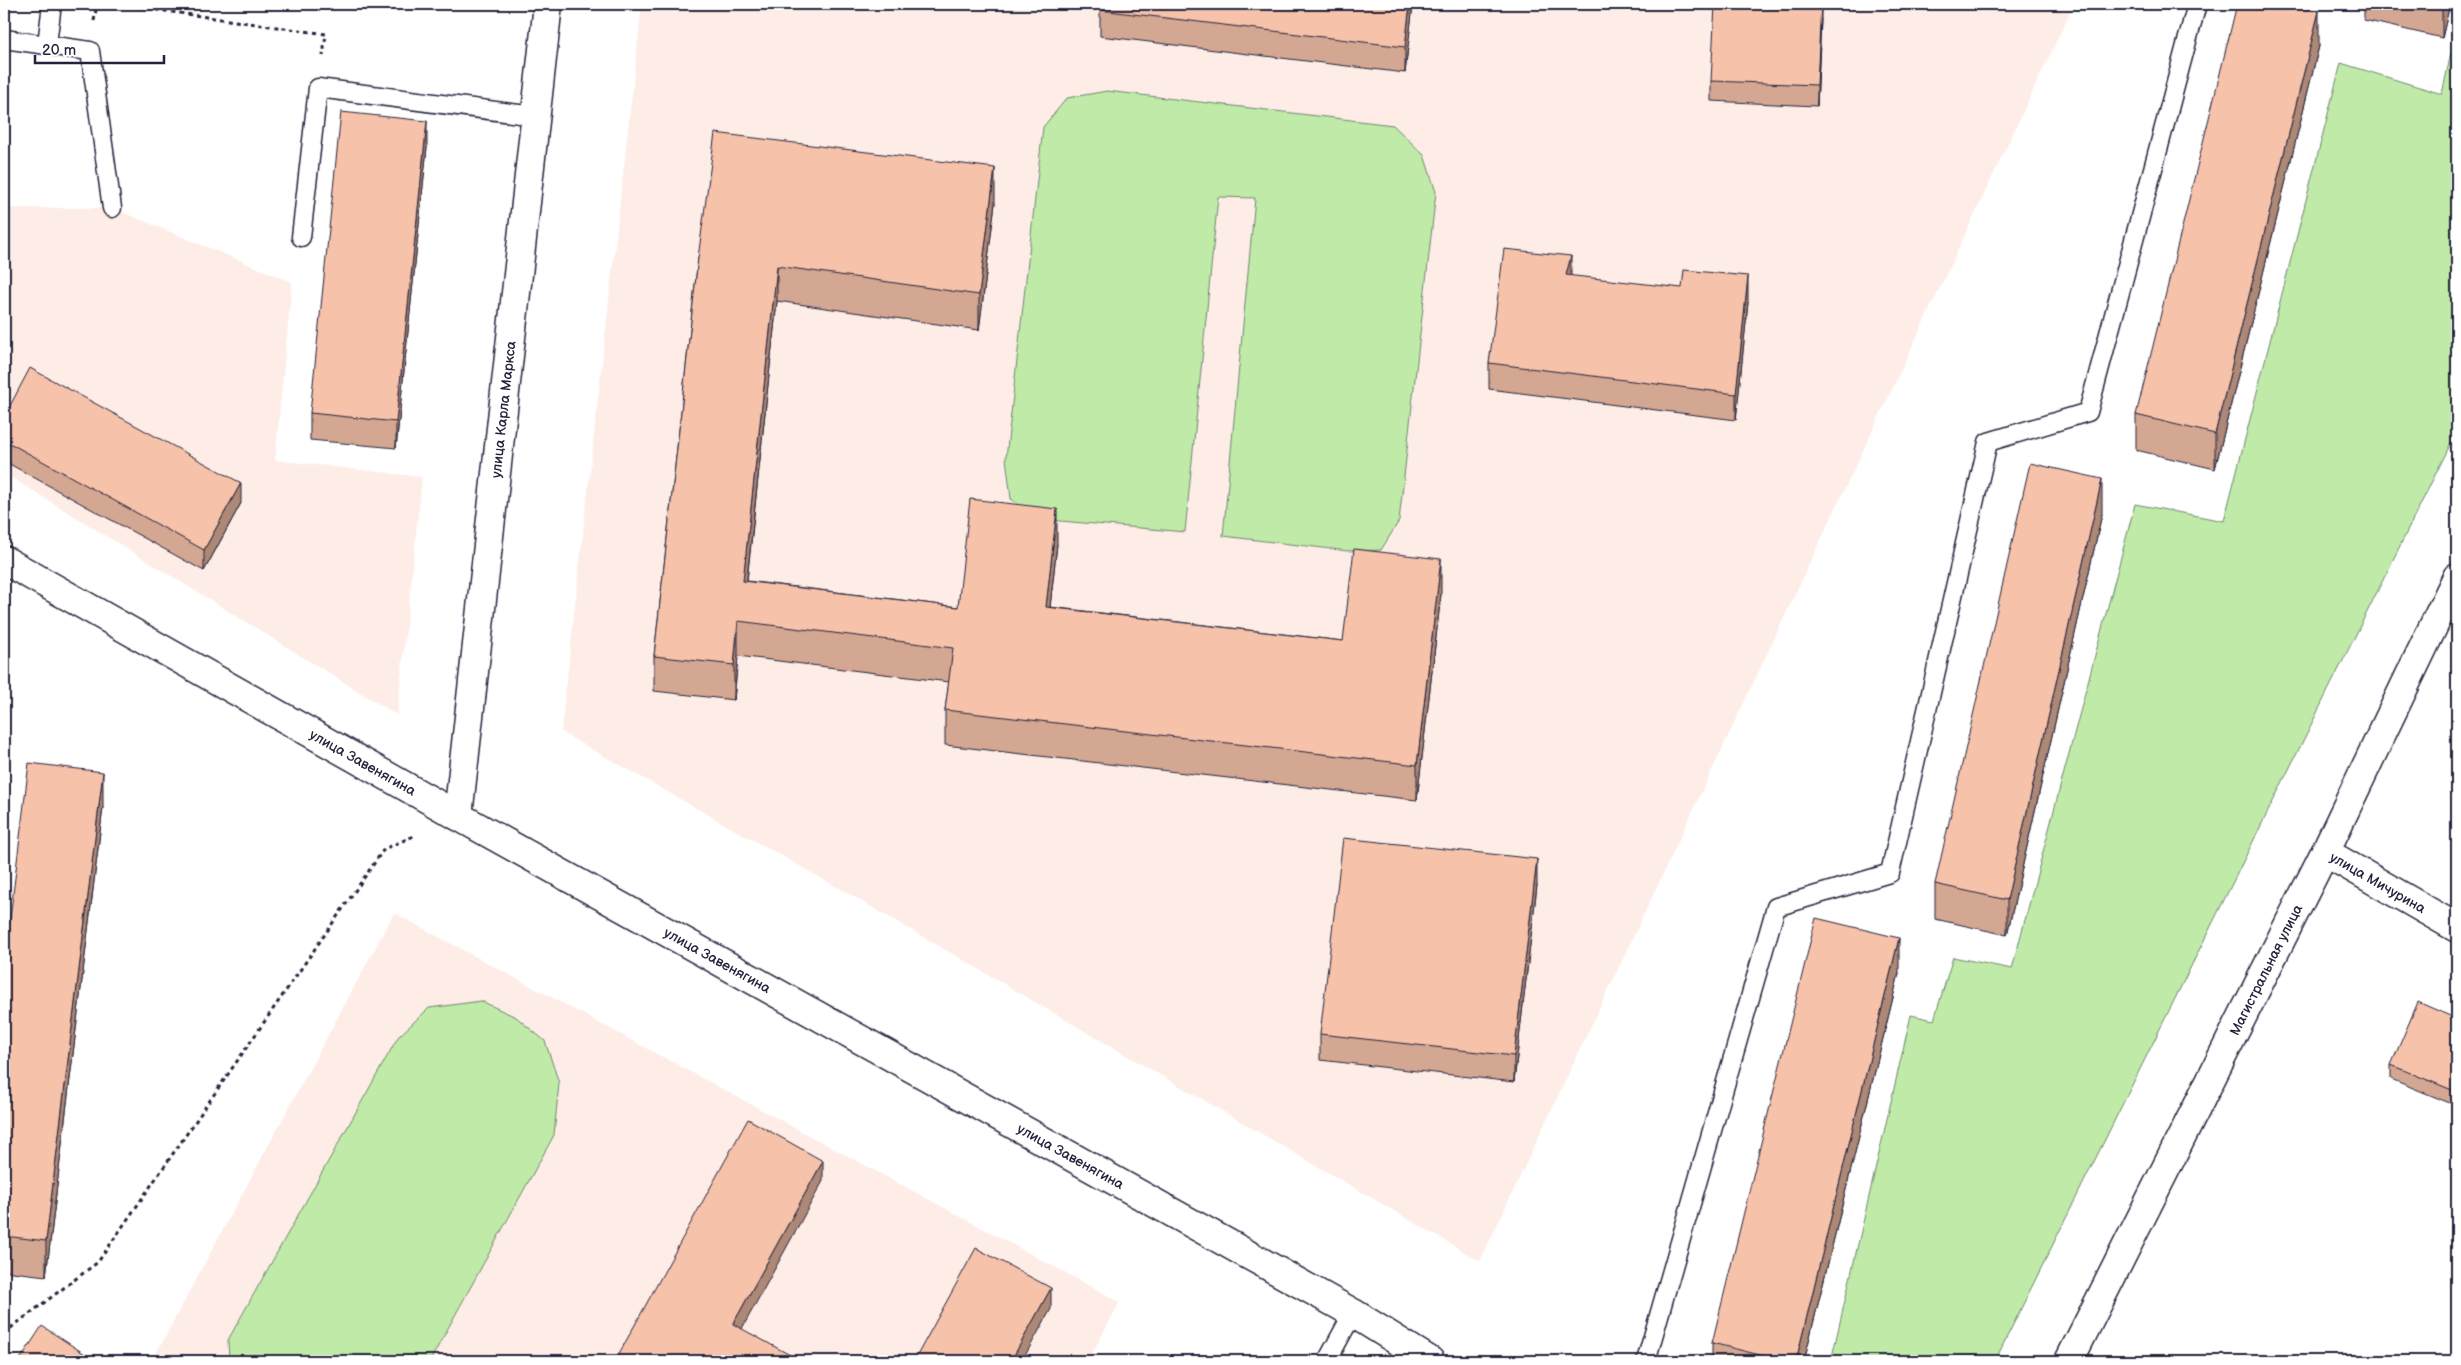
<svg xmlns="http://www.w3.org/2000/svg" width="2461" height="1365" font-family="'Balsamiq Sans',sans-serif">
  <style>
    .built { fill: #fdede6 }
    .green { fill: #bfeaa7; stroke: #708671 }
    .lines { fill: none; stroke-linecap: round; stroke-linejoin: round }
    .service-casing { stroke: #22223b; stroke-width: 21 }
    .minor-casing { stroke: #22223b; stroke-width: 31 }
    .secondary-casing { stroke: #22223b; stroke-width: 31 }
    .path { stroke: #22223b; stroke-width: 3; stroke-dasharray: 4 4; stroke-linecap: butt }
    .service { stroke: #fff; stroke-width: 18 }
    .minor { stroke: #fff; stroke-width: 28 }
    .secondary { stroke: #fff; stroke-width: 28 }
    .wall { fill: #d4a792; stroke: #22223b }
    .shaded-wall { fill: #ad8877; stroke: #22223b }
    .building { fill: #f7c2aa; stroke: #22223b }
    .labels { text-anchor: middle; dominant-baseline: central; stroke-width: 4; stroke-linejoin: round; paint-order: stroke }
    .street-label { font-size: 14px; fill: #22223b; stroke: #fff }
  </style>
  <rect width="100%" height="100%" fill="#fff"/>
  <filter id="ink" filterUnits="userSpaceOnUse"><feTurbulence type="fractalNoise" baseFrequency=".02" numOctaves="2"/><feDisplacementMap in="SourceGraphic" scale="10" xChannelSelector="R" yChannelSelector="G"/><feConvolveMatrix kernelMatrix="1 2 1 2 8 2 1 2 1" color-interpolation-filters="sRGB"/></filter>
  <g filter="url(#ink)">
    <path class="built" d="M642,4H2074L1480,1261L853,896L561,732Z
      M4,208H112L292,282L275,460L422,477L397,715L4,473Z
      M394,913L1120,1302L1088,1361H152Z"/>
    <path class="green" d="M2457,26V431L1995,1361H1831L1911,1015L1934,1020L1953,957L2012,969L2135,504L2224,521L2341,63L2442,94Z
      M1107,91L1393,125L1424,155L1436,192L1399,521L1381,550L1348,551L1223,536L1255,198L1218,197L1185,532L1038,519L1011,499L1006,458L1043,127L1067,98Z
      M481,1001L516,1017L545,1041L559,1083L554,1135L430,1361H229L228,1340L398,1037L429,1008Z"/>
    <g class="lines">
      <defs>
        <path id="service" d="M4,39L90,51L112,208
          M47,44L52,4
          M301,237L318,88L535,116
          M1327,1361L1353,1313
          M1646,1361L1776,907L1890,873L1988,442L2088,412L2197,4"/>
        <g id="minor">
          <path id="s1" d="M4,560L458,816L1353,1313L1430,1361"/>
          <path id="s2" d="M458,816L548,4"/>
          <path id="s3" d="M2325,852L2457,928"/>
        </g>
        <g id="secondary">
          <path id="s4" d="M2069,1361L2325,852L2457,577"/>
        </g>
      </defs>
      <use href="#service" class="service-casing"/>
      <use href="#minor" class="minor-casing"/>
      <use href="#secondary" class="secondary-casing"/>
      <path class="path" d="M116,4L326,34L323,56
        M94,21L97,4
        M4,1333L98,1262L384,849L416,835"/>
      <use href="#service" class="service"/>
      <use href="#minor" class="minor"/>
      <use href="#secondary" class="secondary"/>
    </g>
    <path class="wall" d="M1101,4H1413L1405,73L1100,36V10Z
      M2364,4H2450L2442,38L2364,20Z
      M1821,19L1817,106L1711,101V81Z
      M2319,46L2215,469L2136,450V415Z
      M427,147L396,448L310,440V413Z
      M995,203L979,330L777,301L747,581L958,607L1057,544L1050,607L1343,641L1441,594L1417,800L945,745V710L949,682L738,656L734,700L654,691V656L698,258Z
      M1748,302L1736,420L1489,389V363Z
      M4,417L241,503L204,571L4,461Z
      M2102,514L2007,935L1935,919V884Z
      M103,807L46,1276L4,1271V968Z
      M1537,885L1514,1082L1320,1060V1034Z
      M1899,973L1804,1361H1712V1343Z
      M2457,1019V1106L2391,1079V1065Z"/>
    <path class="shaded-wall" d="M1410,4H1413L1405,73V47Z
      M1821,4V19L1817,106V85Z
      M2442,4H2450L2442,38Z
      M2319,11V46L2215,469V434Z
      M427,121V147L396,448V422Z
      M995,168V203L979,330V295Z
      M1571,256V282L1566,275Z
      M777,266V301L743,616V581Z
      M1748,276V302L1736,420V394Z
      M2102,479V514L2007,935V900Z
      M241,483V503L204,571V550Z
      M1057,509V544L1046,642V607Z
      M1441,559V594L1417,800V765Z
      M738,621V656L734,700V665Z
      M103,772V807L46,1276V1241Z
      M1537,859V885L1514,1082V1056Z
      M1899,938V973L1804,1361H1796Z
      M823,1161V1181L733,1345V1324Z
      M1051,1288V1309L1022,1361H1011Z"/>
    <path class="building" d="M1101,4H1410L1405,47L1100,10Z
      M1715,4H1821L1817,85L1711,81Z
      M2237,4H2286L2319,11L2215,434L2136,415Z
      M341,112L427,121L396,422L310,413Z
      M715,133L995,168L979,295L777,266L743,581L958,607L970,499L1057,509L1046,607L1343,641L1354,549L1441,559L1417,765L945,710L953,648L738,621L734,665L654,656L698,258Z
      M1504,249L1571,256L1566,275L1682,288L1684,270L1748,276L1736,394L1489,363Z
      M30,368L241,483L204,550L4,440V417Z
      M2030,463L2102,479L2007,900L1935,884Z
      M29,763L103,772L46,1241L4,1236V968Z
      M1343,838L1537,859L1514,1056L1320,1034Z
      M1816,918L1899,938L1796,1361H1784L1712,1343Z
      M2418,1002L2457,1019V1092L2391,1065Z
      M748,1119L823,1161L733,1324L801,1361H615Z
      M976,1248L1051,1288L1011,1361H914Z
      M42,1326L91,1358L89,1361H19Z"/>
  </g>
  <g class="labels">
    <g class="street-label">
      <text stroke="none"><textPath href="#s2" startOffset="409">улица Карла Маркса</textPath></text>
      <text stroke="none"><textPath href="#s1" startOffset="412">улица Завенягина</textPath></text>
      <text stroke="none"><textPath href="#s3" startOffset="61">улица Мичурина</textPath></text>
      <text stroke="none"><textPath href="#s1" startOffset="818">улица Завенягина</textPath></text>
      <text stroke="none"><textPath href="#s4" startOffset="438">Магистральная улица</textPath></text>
      <text stroke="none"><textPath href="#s1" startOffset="1222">улица Завенягина</textPath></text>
    </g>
  </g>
  <rect width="2461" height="1365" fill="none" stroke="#fff" stroke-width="20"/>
  <rect x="10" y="10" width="2441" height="1345" fill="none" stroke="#22223b" stroke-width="2" filter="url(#ink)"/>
  <path d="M35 55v8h129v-8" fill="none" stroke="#22223b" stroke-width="2.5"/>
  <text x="42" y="55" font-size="15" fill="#22223b" stroke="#ffffff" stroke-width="4" paint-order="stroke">20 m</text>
</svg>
